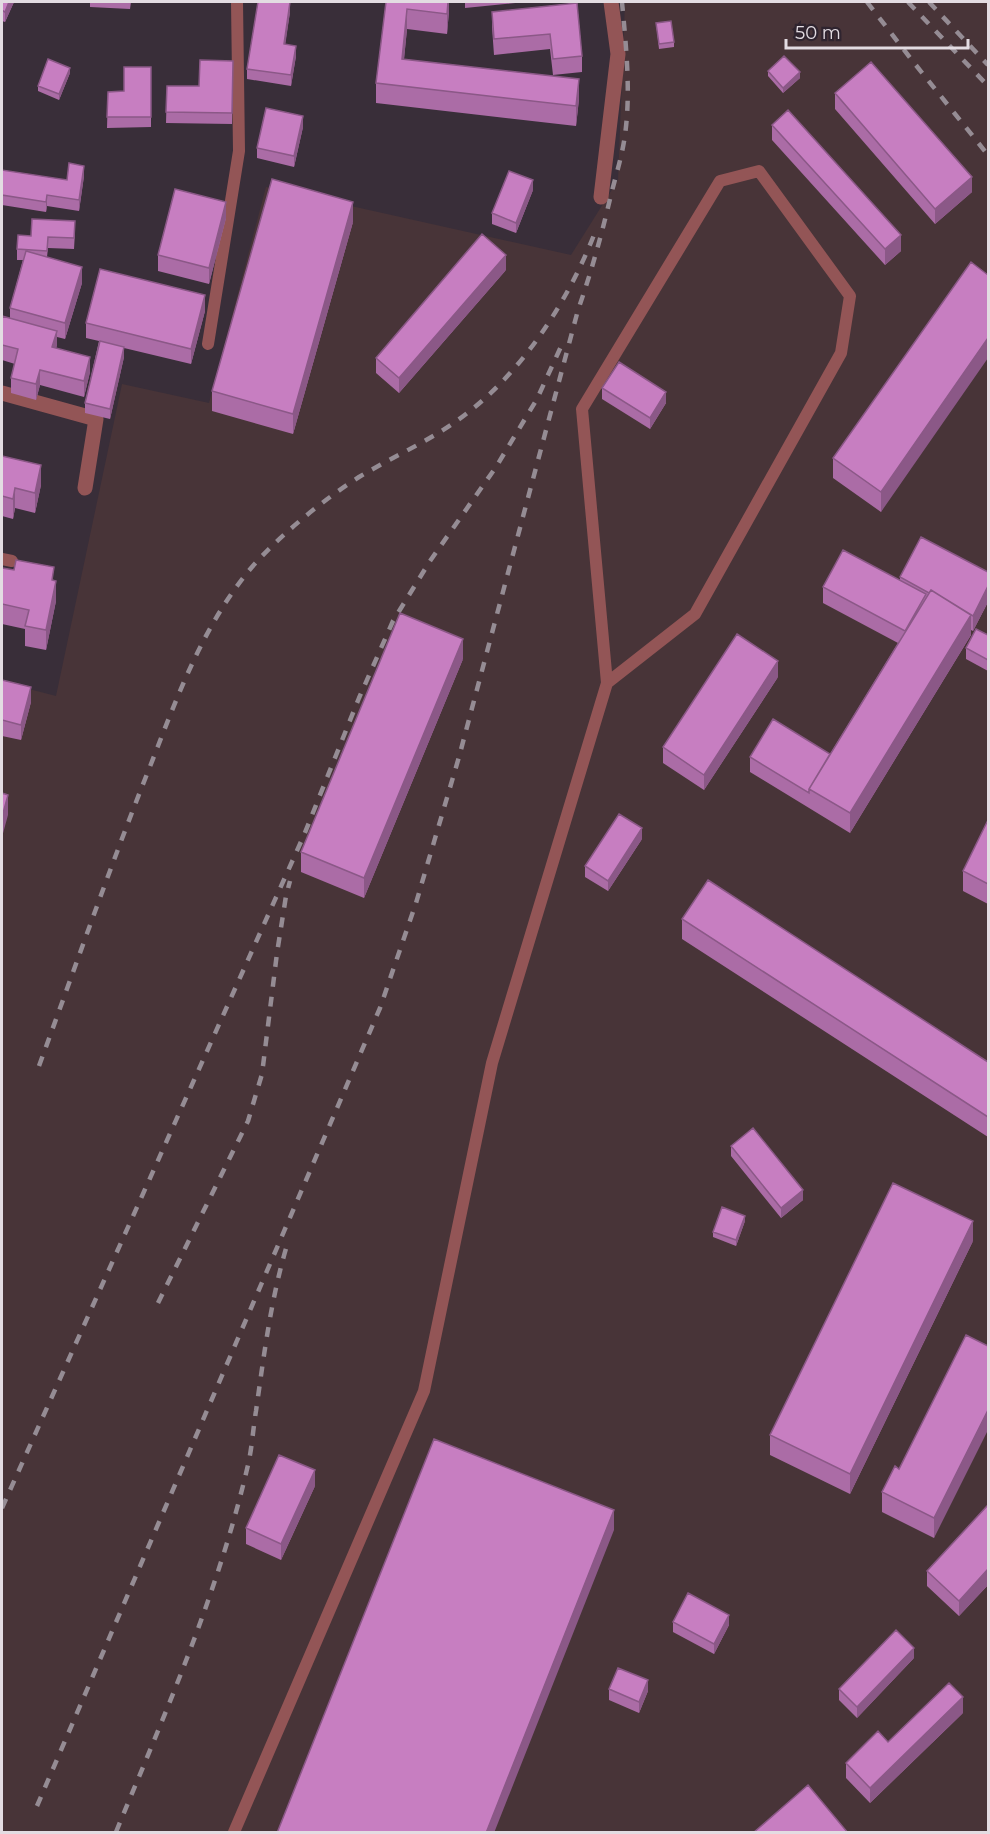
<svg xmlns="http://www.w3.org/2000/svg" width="990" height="1834" font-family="Montserrat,sans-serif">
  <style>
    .industrial { fill: #483438 }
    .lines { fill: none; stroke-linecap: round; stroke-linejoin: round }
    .lane { stroke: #935556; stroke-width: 12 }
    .street { stroke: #935556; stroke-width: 15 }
    .rail { stroke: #958c94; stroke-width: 4.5; stroke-dasharray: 10 10; stroke-linecap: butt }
    .wall { fill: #ab6ca6 }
    .shaded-wall { fill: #8b5887 }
    .building { fill: #c77ec1; stroke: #8b5887; stroke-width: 1.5 }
  </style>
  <rect width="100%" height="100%" fill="#392e39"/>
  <path class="industrial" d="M625,2H988V1832H2V682L56,696L122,384L209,403L266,187L571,255L618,180Z"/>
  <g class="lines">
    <path class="lane" d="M208,344L239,151L237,2
      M2,559L12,561
      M234,1832L424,1391L492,1063L607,683L582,409L720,181L759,171L850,296L841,353L695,614L607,683"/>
    <path class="street" d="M601,197L618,54L611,2
      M2,393L96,419L85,488"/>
    <path class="rail" d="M867,2L911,59L988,155
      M908,2L988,86
      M929,2L988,65
      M39,1066C76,965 111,864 151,764C178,695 203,625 252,567C280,535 323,500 359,477C394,456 434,439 466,414C523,371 568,301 594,235
      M158,1303L248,1121L262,1074L277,953L286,896L290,881
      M2,1508L304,835L359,698L393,621L430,561L496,467L537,399L564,340
      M37,1806L380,1008L416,903L459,757L578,310C591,273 601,237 610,199C615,178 622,157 625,135C631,91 626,46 622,2
      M116,1832C166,1711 218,1594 248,1465C252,1448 253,1429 256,1411C264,1355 271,1297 288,1242"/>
  </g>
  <path class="wall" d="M2,2H14L5,22L2,21Z
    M90,2H131L130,9L90,7Z
    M386,2H449V11L447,34L407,29L404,59L579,99L576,126L376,103V83Z
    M465,2H525L465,8Z
    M577,3L582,56V72L553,75L550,49L494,55L492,27V12Z
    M290,12L285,44L296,56L291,86L247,79V69Z
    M656,23L674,42V47L659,49Z
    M233,61L232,124L166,123L167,86H199Z
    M151,67V127L107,128L108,92L124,91Z
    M768,71L800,78L783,93L768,76Z
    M70,73L59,100L38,91V86Z
    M835,93L972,192L935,224L835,109Z
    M772,125L901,251L885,265L772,140Z
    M303,127L294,167L257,158V148Z
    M2,173L67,180L84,176L79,211L47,206L46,212L2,205Z
    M533,190L516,233L492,224V213Z
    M226,218L209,284L158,271V255Z
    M353,222L293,434L212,411V391Z
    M75,232L74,249L48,248L47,257L82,283L65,339L57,337L56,348L90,372L84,397L40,385L36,400L11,393V378L15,364L2,360V316L10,318V308L23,260H17V249L31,236Z
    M506,270L399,393L376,373V358Z
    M988,275L881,512L833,478V458Z
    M205,311L191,364L124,348V357L110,419L85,413V403L99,341L86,338V323Z
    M602,388L666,403L650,429L602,399Z
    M2,456L41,485L35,513L15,508L13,519L2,516Z
    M2,568L54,580L56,601L46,650L25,646V629L2,624Z
    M988,572V602L973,631L971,630V635L850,833L750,772V757L830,754L898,643L823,603V587L900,581V577Z
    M988,635V671L966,659V648Z
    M463,659L364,898L301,872V852Z
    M778,677L704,790L663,763V747Z
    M2,680L31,702L21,740L2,736Z
    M988,820V904L963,891V871Z
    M642,839L608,891L585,877V866Z
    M682,919L988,1062V1137L682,939Z
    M731,1146L803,1200L781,1218L731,1156Z
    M745,1221L736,1246L713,1237V1232Z
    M973,1241L850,1494L770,1455V1435Z
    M988,1346L934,1538L882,1512V1492Z
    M315,1486L281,1560L246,1544V1528Z
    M988,1505V1585L959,1616L927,1586V1571Z
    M673,1622L729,1625L714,1654L673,1632Z
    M914,1658L857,1718L839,1700V1689Z
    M609,1689L648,1691L639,1713L609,1700Z
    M963,1713L870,1803L846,1778V1763L888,1742Z"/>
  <path class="shaded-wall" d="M9,2H14L5,22V12Z
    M290,2V12L284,54V44Z
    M448,2H449V11L447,34V14Z
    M407,9V29L402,79V59Z
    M296,46V56L291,86V75Z
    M70,68V73L59,100V94Z
    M800,72V78L783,93V88Z
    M579,79V99L576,126V106Z
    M303,116V127L294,167V156Z
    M84,166V176L79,211V200Z
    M972,177V192L935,224V209Z
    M533,180V190L516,233V223Z
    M47,195V206L46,212V202Z
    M226,202V218L209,284V268Z
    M353,202V222L293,434V414Z
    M901,235V251L885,265V249Z
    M506,255V270L399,393V378Z
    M82,267V283L65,339V323Z
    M205,295V311L191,364V349Z
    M57,331V346L52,363V347Z
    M988,338V358L881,512V492Z
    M124,347V357L110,419V409Z
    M90,357V372L84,397V381Z
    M40,370V385L36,400V384Z
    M666,392V403L650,429V418Z
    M41,465V485L35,513V493Z
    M15,488V508L13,519V499Z
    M56,581V601L46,650V630Z
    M988,586V602L973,631V616Z
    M971,615V635L850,833V813Z
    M463,639V659L364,898V878Z
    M778,661V677L704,790V775Z
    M31,687V702L21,740V725Z
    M8,795V815L2,837V817Z
    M642,828V839L608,891V881Z
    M803,1190V1200L781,1218V1208Z
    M745,1216V1221L736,1246V1240Z
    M973,1221V1241L850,1494V1474Z
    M988,1410V1430L934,1538V1518Z
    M315,1470V1486L281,1560V1544Z
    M614,1510V1530L494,1833H486Z
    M988,1569V1585L959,1616V1601Z
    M729,1615V1625L714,1654V1644Z
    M914,1648V1658L857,1718V1707Z
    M648,1680V1691L639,1713V1702Z
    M963,1697V1713L870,1803V1788Z"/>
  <path class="building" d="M2,2H9L5,12L2,10Z
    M258,2H290L284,44L296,46L291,75L247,69Z
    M386,2H448L447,14L407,9L402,59L579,79L576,106L376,83Z
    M577,3L582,56L553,59L550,34L494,39L492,12Z
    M671,21L674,42L659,44L656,23Z
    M784,56L800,72L783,88L768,71Z
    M48,59L70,68L59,94L38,86Z
    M200,60L233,61L232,113L166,112L167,86H199Z
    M871,62L972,177L935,209L835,93Z
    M124,67H151V117H107L108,92L124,91Z
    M266,108L303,116L294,156L257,148Z
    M788,110L901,235L885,249L772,125Z
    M69,163L84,166L79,200L47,195L46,202L2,195V170L67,180Z
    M509,171L533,180L516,223L492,213Z
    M272,179L353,202L293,414L212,391Z
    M175,189L226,202L209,268L158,255Z
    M32,219L75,221L74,238L48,237L47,251L17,249L18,235L31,236Z
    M482,234L506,255L399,378L376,358Z
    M26,251L82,267L65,323L10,308Z
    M971,262L988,275V338L881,492L833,458Z
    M100,269L205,295L191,349L86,323Z
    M2,316L57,331L52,347L90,357L84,381L40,370L36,384L11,378L18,349L2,345Z
    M100,341L124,347L110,409L85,403Z
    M619,362L666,392L650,418L602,388Z
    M2,456L41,465L35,493L15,488L13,499L2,496Z
    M921,537L988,572V586L973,616L931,590L929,593L900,577Z
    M843,550L926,594L905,631L823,587Z
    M16,560L54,567L52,580L56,581L46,630L25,626L29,610L2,604V568L14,570Z
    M931,590L971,615L850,813L809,789Z
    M400,613L463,639L364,878L301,852Z
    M976,629L988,635V660L966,648Z
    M737,634L778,661L704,775L663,747Z
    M2,680L31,687L21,725L2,720Z
    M773,719L830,754L809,789V793L750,757Z
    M2,793L8,795L2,817Z
    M619,814L642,828L608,881L585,866Z
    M988,820V884L963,871Z
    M708,880L988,1062V1117L682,919Z
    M753,1128L803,1190L781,1208L731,1146Z
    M893,1183L973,1221L850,1474L770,1435Z
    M722,1207L745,1216L736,1240L713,1232Z
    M966,1335L988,1346V1410L934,1518L882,1492L895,1466L899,1469Z
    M434,1439L614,1510L486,1833H277Z
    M279,1455L315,1470L281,1544L246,1528Z
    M988,1505V1569L959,1601L927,1571Z
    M688,1593L729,1615L714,1644L673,1622Z
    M896,1630L914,1648L857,1707L839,1689Z
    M618,1668L648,1680L639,1702L609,1689Z
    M949,1683L963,1697L870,1788L846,1763L878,1731L888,1742Z
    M808,1785L848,1833H753Z"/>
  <rect width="990" height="1834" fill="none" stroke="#e3dce2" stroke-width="6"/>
  <path d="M786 39v9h182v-9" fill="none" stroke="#e3dce2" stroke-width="3"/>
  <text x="795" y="39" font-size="18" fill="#e3dce2" stroke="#2f242f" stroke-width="4.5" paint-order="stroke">50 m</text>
</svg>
